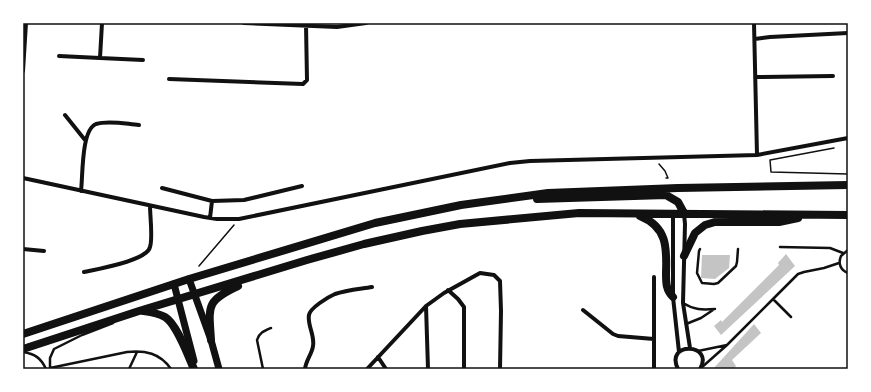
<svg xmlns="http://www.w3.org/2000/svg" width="871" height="392" font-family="Jost,sans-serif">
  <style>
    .building { fill: #c4c4c4 }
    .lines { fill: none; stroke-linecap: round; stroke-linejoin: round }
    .path { stroke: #111; stroke-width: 1.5 }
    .service { stroke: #111; stroke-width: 2.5 }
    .minor { stroke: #111; stroke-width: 4 }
    .secondary { stroke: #111; stroke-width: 7 }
    .primary { stroke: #111; stroke-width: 8 }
    .neatline { fill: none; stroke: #111; stroke-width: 1.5 }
  </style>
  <rect width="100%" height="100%" fill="#fff"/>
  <path class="building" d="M786,254L795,266L721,335L714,326L721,320L722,322L779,265L778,263Z
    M702,255H730L729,268L715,279L701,278Z
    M754,324L761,333L732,360L736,366L734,369H713Z"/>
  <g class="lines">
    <path class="path" d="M834,148L770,160L771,172L848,174
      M659,164L665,171L668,178H666
      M199,266L234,225"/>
    <path class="service" d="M780,247L830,248L843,253
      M700,249L699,251L697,273L702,283L714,284L718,283L736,266L737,262L738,249
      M848,250L841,256C838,263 840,270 848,273
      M773,299L798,274L804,272L824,268L839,263
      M683,303C694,310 702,310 715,309
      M686,324L701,318L713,310
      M698,351L727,345
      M23,352C35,354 41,358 46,369
      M50,368L127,352C145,350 160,353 171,369
      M50,368V358L54,349L82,335L113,323
      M701,368L727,345L773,299L791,317
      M129,369L137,352
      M263,369L257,340C259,333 264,331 271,328"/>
    <path class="minor" d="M102,23L100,58L143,60
      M244,23L337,27L366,23
      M754,23L757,155
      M755,39L770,37L848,33
      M59,56L100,58
      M23,71L26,23
      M755,77L833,76
      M169,79L303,84L307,80L306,25
      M65,115L85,140
      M23,178L204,217L217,219H239L510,163L530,161L757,155L848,138
      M162,188L212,201
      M81,191C83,176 81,130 96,124C109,120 126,124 139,125
      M673,214V297L679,352
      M684,214L685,224L683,303L690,348
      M210,218L212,201L244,200L302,186
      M23,249L44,251
      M84,272C97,269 147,261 150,247C153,238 150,216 150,206
      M448,290L458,299L464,307V369
      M426,306L428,369
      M583,310L613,334L618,336L654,339
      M378,357L386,369
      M305,369C306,360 312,354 313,346C315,335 307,325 309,315C310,308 328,297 335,294C346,290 360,289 372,287
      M367,369L426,306L444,293L480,273L494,275L500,281L501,311L500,369
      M654,369V277
      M678,369C664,341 715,343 700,369"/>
    <path class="secondary" d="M189,279L211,340L219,369
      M174,284L194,361"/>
    <path class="primary" d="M537,199L666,195L678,202L684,213
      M640,216C667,227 667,247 666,273C666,283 666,290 673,297
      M684,256L695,233L705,225L715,222H779L798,218
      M143,311C150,312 158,313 165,317C177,324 188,356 194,369
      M23,334L189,279L375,223L461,205L548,193L678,188L848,185
      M211,340C209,307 205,301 238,286
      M23,349L139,311L307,260L364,244L422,231L460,224L579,213L848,215"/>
  </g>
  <rect width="871" height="392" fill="none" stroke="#ffffff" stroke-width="48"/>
  <rect x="24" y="24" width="823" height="344" class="neatline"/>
</svg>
